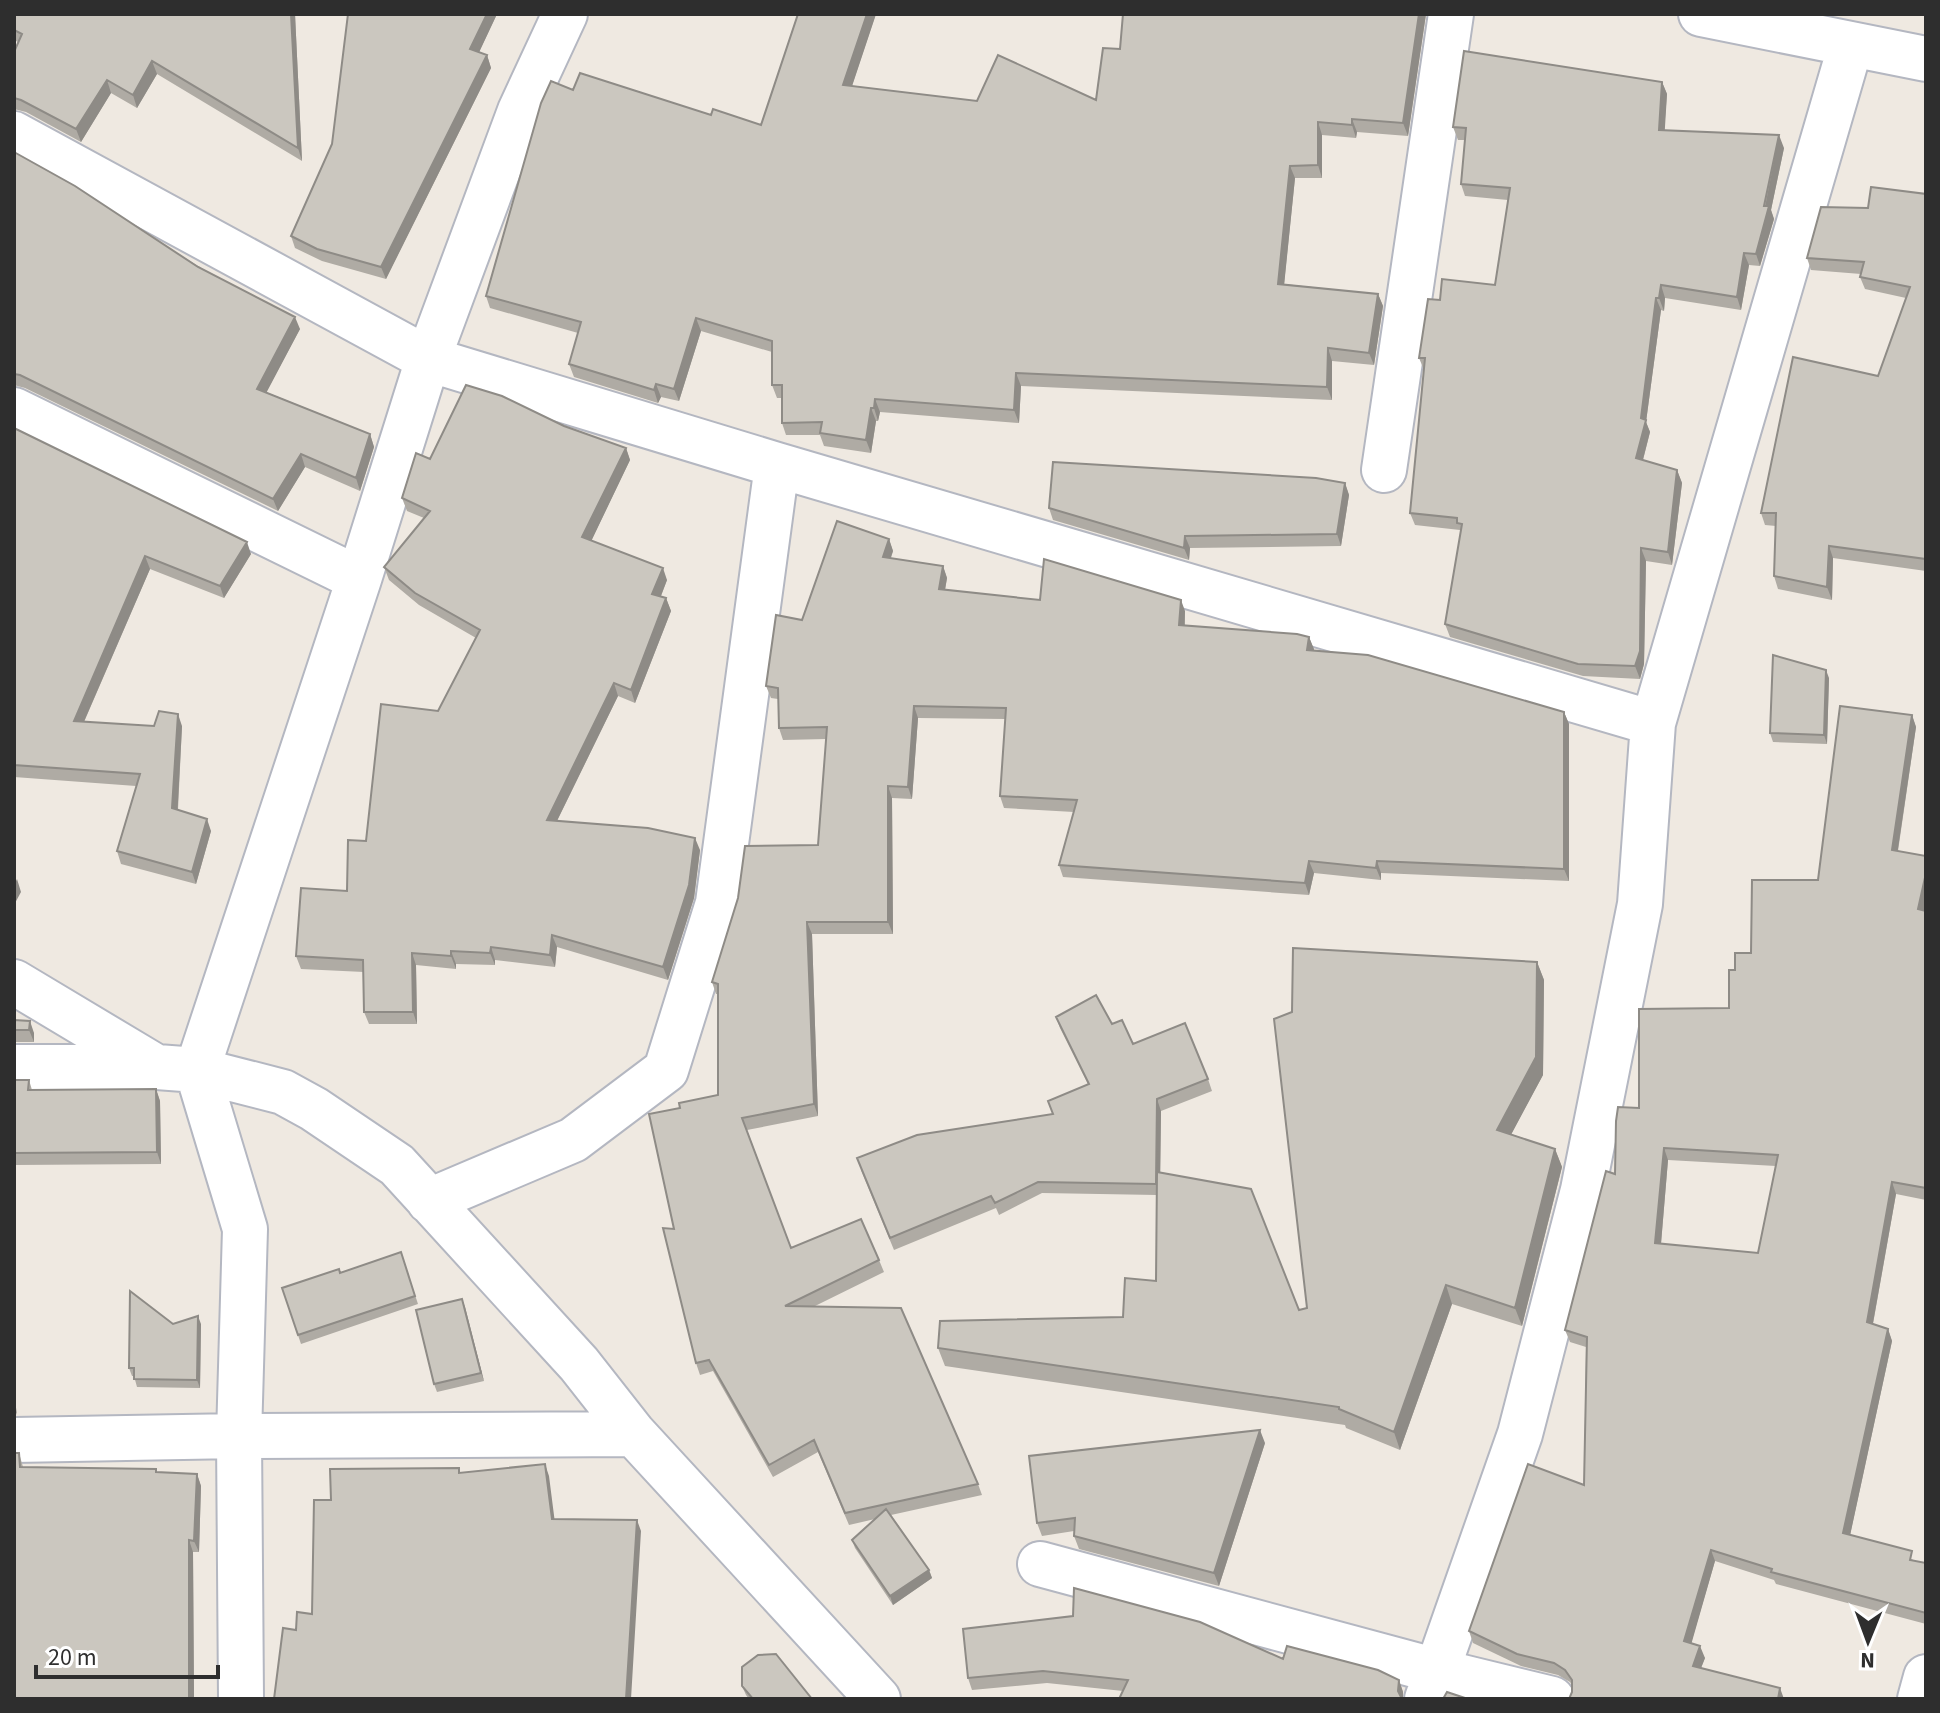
<svg xmlns="http://www.w3.org/2000/svg" width="1940" height="1713" font-family="'Source Sans 3',sans-serif">
  <style>
    .lines { fill: none; stroke-linecap: round; stroke-linejoin: round }
    .street-casing { stroke: #b4b7c1; stroke-width: 48 }
    .street { stroke: #fff; stroke-width: 44 }
    .wall { fill: #afaba4; fill-rule: evenodd }
    .shaded-wall { fill: #8e8b86 }
    .building { fill: #cbc7bf; stroke: #8e8b86; stroke-width: 2; fill-rule: evenodd }
  </style>
  <rect width="100%" height="100%" fill="#efe9e1"/>
  <g class="lines">
    <defs>
      <path id="street" d="M1701,14L1926,59
        M14,134L428,359L777,465L1653,723
        M14,410L359,579
        M1384,470L1451,14
        M14,982L156,1067
        M14,1067H157L197,1070L283,1092L314,1109L397,1165L579,1364L634,1434L878,1699
        M429,1201L573,1140L666,1070L718,903L777,465
        M14,1440L239,1436L634,1434
        M1040,1564L1437,1671L1552,1699
        M241,1699L239,1436L245,1229L197,1070L359,579L428,359L520,111L565,14
        M1427,1699L1520,1434L1583,1190L1640,904L1653,723L1851,44
        M1920,1699L1926,1677"/>
    </defs>
    <use href="#street" class="street-casing"/>
    <use href="#street" class="street"/>
  </g>
  <path class="wall" d="M14,14H295L302,161L157,74L137,108L111,93L81,142L26,112L14,109V52L18,42L14,40Z
    M348,14H497L479,52L487,55L491,68L386,279L322,261L295,248L291,236L332,144Z
    M798,14H876L852,86L977,101L1096,100L1120,49L1426,14L1408,136L1357,132L1356,138L1322,135V178H1295L1284,284L1378,294L1383,306L1374,365L1332,361V400L1021,386L1019,423L880,412L878,421H876L871,453L824,446L820,435H786L782,423V398H777L772,385V352L701,331L679,401L661,397L658,403L574,377L569,364L578,333L490,308L486,296L573,90L761,125Z
    M1662,82L1667,94L1664,131L1784,148L1771,210L1774,219L1760,266L1749,265L1741,310L1665,298L1664,311L1661,310L1646,422L1650,432L1643,460L1677,470L1682,483L1672,565L1646,561L1644,664L1640,679L1583,676L1450,637L1445,624L1461,533L1460,530L1415,525L1410,513L1424,370L1419,358L1440,300L1495,285L1508,200L1465,196L1461,184L1465,140H1458L1453,127Z
    M14,152L300,329L266,392L370,434L374,447L360,491L305,467L278,511L25,388L14,385Z
    M1926,194V571L1833,558L1832,600L1778,589L1774,576L1776,526L1765,525L1761,513L1878,376L1906,298L1865,289L1860,277L1861,274L1811,270L1807,258L1868,208Z
    M564,426L626,448L630,460L591,541L667,580L661,596L666,598L671,611L635,703L618,696L557,821L700,850L694,898L668,980L557,947L555,967L495,960V965L456,964V969L416,965L417,1024H369L364,1012V972L301,969L296,956L347,891L366,841L438,711L476,638L419,605L389,580L384,567L424,518L407,511L402,498L430,459Z
    M14,428L251,554L224,598L150,569L84,722L154,726H182L178,810L211,831L196,884L121,864L117,851L136,786L14,777Z
    M1345,483L1349,495L1341,546L1190,548L1189,560L1053,520L1049,508Z
    M889,539L893,551L891,558L943,566L947,578L945,590L1040,600L1185,611V626L1309,637L1314,650L1564,712L1569,724V881L1381,873V880L1314,873L1309,895L1063,877L1059,865L1074,812L1004,808L1000,796L1005,719L918,718L912,799L892,798L893,934H812L818,1116L747,1130L791,1248L879,1260L884,1272L813,1307L978,1484L982,1495L891,1515L929,1570L932,1578L893,1605L855,1548L852,1540L875,1519L849,1525L818,1452L773,1477L713,1371L700,1375L696,1363L674,1229L680,1108L718,1095V994H716L712,982L818,845L826,739L783,740L779,728L778,699L771,698L766,686L802,620Z
    M1829,678L1827,744L1773,742L1770,733Z
    M1912,715L1916,727L1898,851L1925,910L1926,911V1200L1896,1194L1873,1324L1888,1329L1892,1341L1850,1535L1916,1561L1926,1563V1624L1776,1584L1774,1580L1715,1561L1691,1643L1705,1658L1701,1668L1572,1692V1685L1570,1682L1558,1675L1521,1666L1473,1643L1469,1631L1584,1485L1586,1347L1570,1342L1565,1330L1615,1174L1639,1108L1729,1008L1735,970L1818,880ZM1668,1160L1776,1166L1758,1253L1661,1244Z
    M1537,962L1544,980L1543,1075L1511,1134L1555,1149L1562,1167L1522,1326L1452,1304L1400,1450L1346,1428L1345,1425L945,1366L938,1348L1123,1317L1156,1281L1157,1195L1042,1193L999,1215L996,1208L894,1250L861,1170L1053,1114L1088,1084L1060,1028L1056,1017L1112,1024L1133,1044L1208,1079L1212,1091L1161,1111L1160,1172L1299,1310L1307,1308Z
    M14,1020L34,1033V1042H14Z
    M14,1080H29L32,1090L156,1089L160,1101L161,1164L14,1165Z
    M401,1252L418,1304L301,1344L282,1288L340,1273Z
    M462,1299L484,1381L437,1392L434,1384Z
    M173,1324H201L200,1388L137,1387L134,1376H132L129,1368Z
    M1265,1443L1219,1586L1079,1549L1074,1536V1531L1042,1536L1037,1523Z
    M19,1453L23,1467L156,1469L157,1473L197,1474L201,1486L199,1552H193L194,1699H14Z
    M963,1629L1283,1659L1399,1680L1403,1692V1699H1119L1123,1691L1047,1683L972,1690L968,1678Z
    M742,1686L812,1699H749L746,1695Z"/>
  <path class="shaded-wall" d="M291,14H295L302,161L298,148Z
    M487,14H497L475,61L470,49Z
    M867,14H876L848,98L843,85Z
    M1419,14H1426L1408,136L1403,123Z
    M487,55L491,68L386,279L381,267Z
    M152,61L157,74L137,108L133,95Z
    M107,80L111,93L81,142L76,129Z
    M1662,82L1667,94L1664,143L1659,130Z
    M1352,119L1357,132L1356,138L1352,125Z
    M1318,122L1322,135V178L1318,165Z
    M1779,135L1784,148L1771,210L1774,219L1760,266L1756,254Z
    M1290,166L1295,178L1283,296L1278,284Z
    M1744,253L1749,265L1741,310L1737,297Z
    M1661,285L1665,298L1664,311L1659,298Z
    M1378,294L1383,306L1374,365L1369,353Z
    M1656,298L1661,310L1646,422L1650,432L1640,471L1636,458Z
    M295,317L300,329L262,401L257,389Z
    M696,318L701,331L679,401L674,389Z
    M1328,348L1332,361V400L1327,387Z
    M1016,373L1021,386L1019,423L1014,410Z
    M656,384L661,397L658,403L654,390Z
    M875,399L880,412L878,421L874,408Z
    M871,408L876,421L871,453L866,440Z
    M370,434L374,447L360,491L356,478Z
    M626,448L630,460L587,550L582,537Z
    M301,454L305,467L278,511L273,499Z
    M1677,470L1682,483L1672,565L1668,552Z
    M1345,483L1349,495L1341,546L1337,534Z
    M1185,536L1190,548L1189,560L1184,548Z
    M889,539L893,551L887,568L883,557Z
    M247,542L251,554L224,598L220,586Z
    M1829,546L1833,558L1832,600L1827,587Z
    M1641,548L1646,561L1644,664L1640,679L1635,666Z
    M145,556L150,569L79,733L74,721Z
    M943,566L947,578L943,601L939,589Z
    M663,568L667,580L657,606L652,594Z
    M666,598L671,611L635,703L631,690Z
    M1181,600L1185,611L1184,637L1179,625Z
    M1309,637L1314,649L1312,661L1307,650Z
    M1826,670L1829,678L1827,744L1824,735Z
    M614,683L618,696L551,833L547,820Z
    M914,706L918,718L912,799L908,787Z
    M1564,712L1569,724V881L1564,869Z
    M178,714L182,726L177,821L172,808Z
    M1912,715L1916,727L1896,862L1892,850Z
    M888,786L892,798L893,934L888,922Z
    M207,819L211,831L196,884L192,872Z
    M695,838L700,850L694,898L668,980L663,967Z
    M1309,861L1314,873L1309,895L1305,883Z
    M1377,861L1381,873V880L1376,868Z
    M1926,873V905L1923,921L1918,909Z
    M17,879L21,892L14,905V885Z
    M807,922L812,934L818,1116L814,1104Z
    M552,935L557,947L555,967L550,955Z
    M491,947L495,960V965L490,953Z
    M451,951L456,964V969L451,956Z
    M412,953L416,965L417,1024L413,1012Z
    M1537,962L1544,980L1543,1075L1504,1148L1497,1130Z
    M30,1021L34,1033V1042L29,1030Z
    M156,1089L160,1101L161,1164L157,1152Z
    M1157,1099L1161,1111L1160,1195L1156,1184Z
    M1664,1148L1668,1160L1660,1255L1655,1243Z
    M1555,1149L1562,1167L1522,1326L1515,1308Z
    M1892,1182L1896,1194L1871,1334L1867,1322Z
    M1446,1285L1452,1304L1400,1450L1394,1432Z
    M462,1299L465,1307L484,1381L481,1373Z
    M198,1316L201,1324L200,1388L197,1380Z
    M1888,1329L1892,1341L1848,1545L1843,1533Z
    M14,1393L17,1415L14,1407Z
    M1260,1430L1265,1443L1219,1586L1214,1573Z
    M545,1464L549,1476L556,1531L552,1519Z
    M197,1474L201,1486L199,1552L194,1541Z
    M637,1520L641,1531L631,1699H626Z
    M189,1540L193,1552L194,1699H189Z
    M1711,1550L1715,1561L1689,1652L1684,1641Z
    M929,1570L932,1578L893,1605L890,1596Z
    M1700,1646L1705,1658L1697,1678L1693,1666Z
    M1399,1680L1403,1692V1699H1401L1398,1691Z
    M1780,1688L1784,1699H1778Z"/>
  <path class="building" d="M14,14H291L298,148L152,61L133,95L107,80L76,129L21,100L14,98V52L22,34L14,30Z
    M348,14H487L470,49L487,55L381,267L317,249L291,236L332,144Z
    M798,14H867L843,85L977,101L998,55L1096,100L1103,48L1120,49L1123,14H1419L1403,123L1352,119V125L1318,122V165L1290,166L1278,284L1378,294L1369,353L1328,348L1327,387L1016,373L1014,410L875,399L874,408H871L866,440L820,433L822,422L782,423V385H772V341L696,318L674,389L656,384L654,390L569,364L581,322L486,296L541,103L551,81L573,90L580,73L711,115L713,109L761,125Z
    M1464,51L1662,82L1659,130L1779,135L1764,206H1769L1756,254L1744,253L1737,297L1661,285L1659,298H1656L1641,418L1646,420L1636,458L1677,470L1668,552L1641,548L1640,651L1635,666L1578,664L1445,624L1462,524L1457,523V518L1410,513L1425,358H1419L1428,299L1440,300L1442,279L1495,285L1510,188L1461,184L1466,128L1453,127Z
    M14,152L75,186L198,267L295,317L257,389L370,434L356,478L301,454L273,499L20,375L14,374Z
    M1871,187L1926,194V559L1829,546L1827,587L1774,576L1776,513H1761L1793,357L1878,376L1910,287L1860,277L1864,262L1807,258L1821,207L1868,208Z
    M466,385L502,396L564,426L626,448L582,537L663,568L652,594L666,598L631,690L614,683L547,820L648,828L695,838L689,885L663,967L552,935L550,955L491,947L490,953L451,951V956L412,953L413,1012H364L363,960L296,956L301,888L347,891L348,840L366,841L381,704L438,711L480,630L415,593L384,567L430,511L402,498L416,453L430,459Z
    M14,428L247,542L220,586L145,556L74,721L154,726L159,711L178,714L172,808L207,819L192,872L117,851L140,774L14,765Z
    M1053,462L1316,478L1345,483L1337,534L1185,536L1184,548L1049,508Z
    M837,521L889,539L883,557L943,566L939,589L1040,600L1044,559L1181,600L1179,625L1297,634L1309,637L1307,650L1368,655L1564,712V869L1377,861L1376,868L1309,861L1305,883L1059,865L1077,800L1000,796L1006,708L914,706L908,787L888,786V922H807L814,1104L742,1118L791,1248L861,1219L879,1260L785,1306L901,1308L978,1484L845,1513L814,1440L769,1465L709,1360L696,1363L663,1228L674,1229L649,1114L680,1108L679,1103L718,1095V984L712,982L738,898L745,846L818,845L827,727L779,728L778,688L766,686L776,615L802,620Z
    M1773,655L1826,670L1824,735L1770,733Z
    M1840,706L1912,715L1892,850L1926,856V873L1918,909L1926,911V1188L1892,1182L1867,1322L1888,1329L1843,1533L1912,1551L1910,1560L1926,1563V1613L1771,1572L1772,1569L1711,1550L1684,1641L1700,1646L1693,1666L1780,1688L1778,1699H1569L1572,1692V1680L1565,1670L1554,1663L1517,1654L1469,1631L1528,1464L1584,1485L1587,1337L1565,1330L1606,1171L1615,1174L1616,1121L1618,1107L1639,1108V1009L1729,1008V970H1735V953H1751L1752,880H1818ZM1664,1148L1778,1155L1758,1253L1655,1243Z
    M1293,948L1537,962L1536,1057L1497,1130L1555,1149L1515,1308L1446,1285L1394,1432L1339,1409V1407L938,1348L940,1321L1123,1317L1125,1278L1156,1281L1157,1172L1251,1189L1299,1310L1307,1308L1274,1019L1292,1012Z
    M1096,995L1112,1024L1122,1020L1133,1044L1185,1023L1208,1079L1157,1099L1156,1184L1038,1182L995,1203L991,1196L890,1238L857,1158L917,1135L1053,1114L1048,1101L1089,1084L1056,1017Z
    M14,1020L30,1021L29,1030H14Z
    M14,1080H29L28,1090L156,1089L157,1152L14,1153Z
    M401,1252L415,1296L298,1335L282,1288L339,1269L340,1273Z
    M130,1291L173,1324L198,1316L197,1380L134,1379V1368H129Z
    M462,1299L481,1373L434,1384L416,1310Z
    M1260,1430L1214,1573L1074,1536L1075,1518L1037,1523L1029,1456Z
    M14,1453H19L20,1467L156,1469V1472L197,1474L194,1541L189,1540V1699H14Z
    M545,1464L552,1519L637,1520L626,1699H274L283,1628L296,1630L297,1612L312,1614L314,1500H331L330,1469L459,1468V1473Z
    M886,1509L929,1570L890,1596L852,1540Z
    M1074,1588L1200,1622L1283,1659L1287,1646L1378,1670L1399,1680L1398,1691L1402,1699H1119L1128,1680L1043,1671L968,1678L963,1629L1073,1616Z
    M776,1654L812,1699H753L742,1686V1667L758,1655Z
    M1447,1692L1468,1699H1443Z"/>
  <rect width="1940" height="1713" fill="none" stroke="#2e2e2e" stroke-width="32"/>
  <g transform="translate(1868 1641) rotate(181)" stroke="#ffffff" stroke-width="6" paint-order="stroke">
  <path d="M0-6L14 30L0 20L-14 30Z" fill="#2e2e2e"/>
  <text y="-12" font-size="22" font-weight="bold" text-anchor="middle" fill="#2e2e2e">N</text>
  </g>
  <path d="M36 1665v12h182v-12" fill="none" stroke="#2e2e2e" stroke-width="4"/>
  <text x="48" y="1665" font-size="24" fill="#2e2e2e" stroke="#ffffff" stroke-width="6" paint-order="stroke">20 m</text>
</svg>
